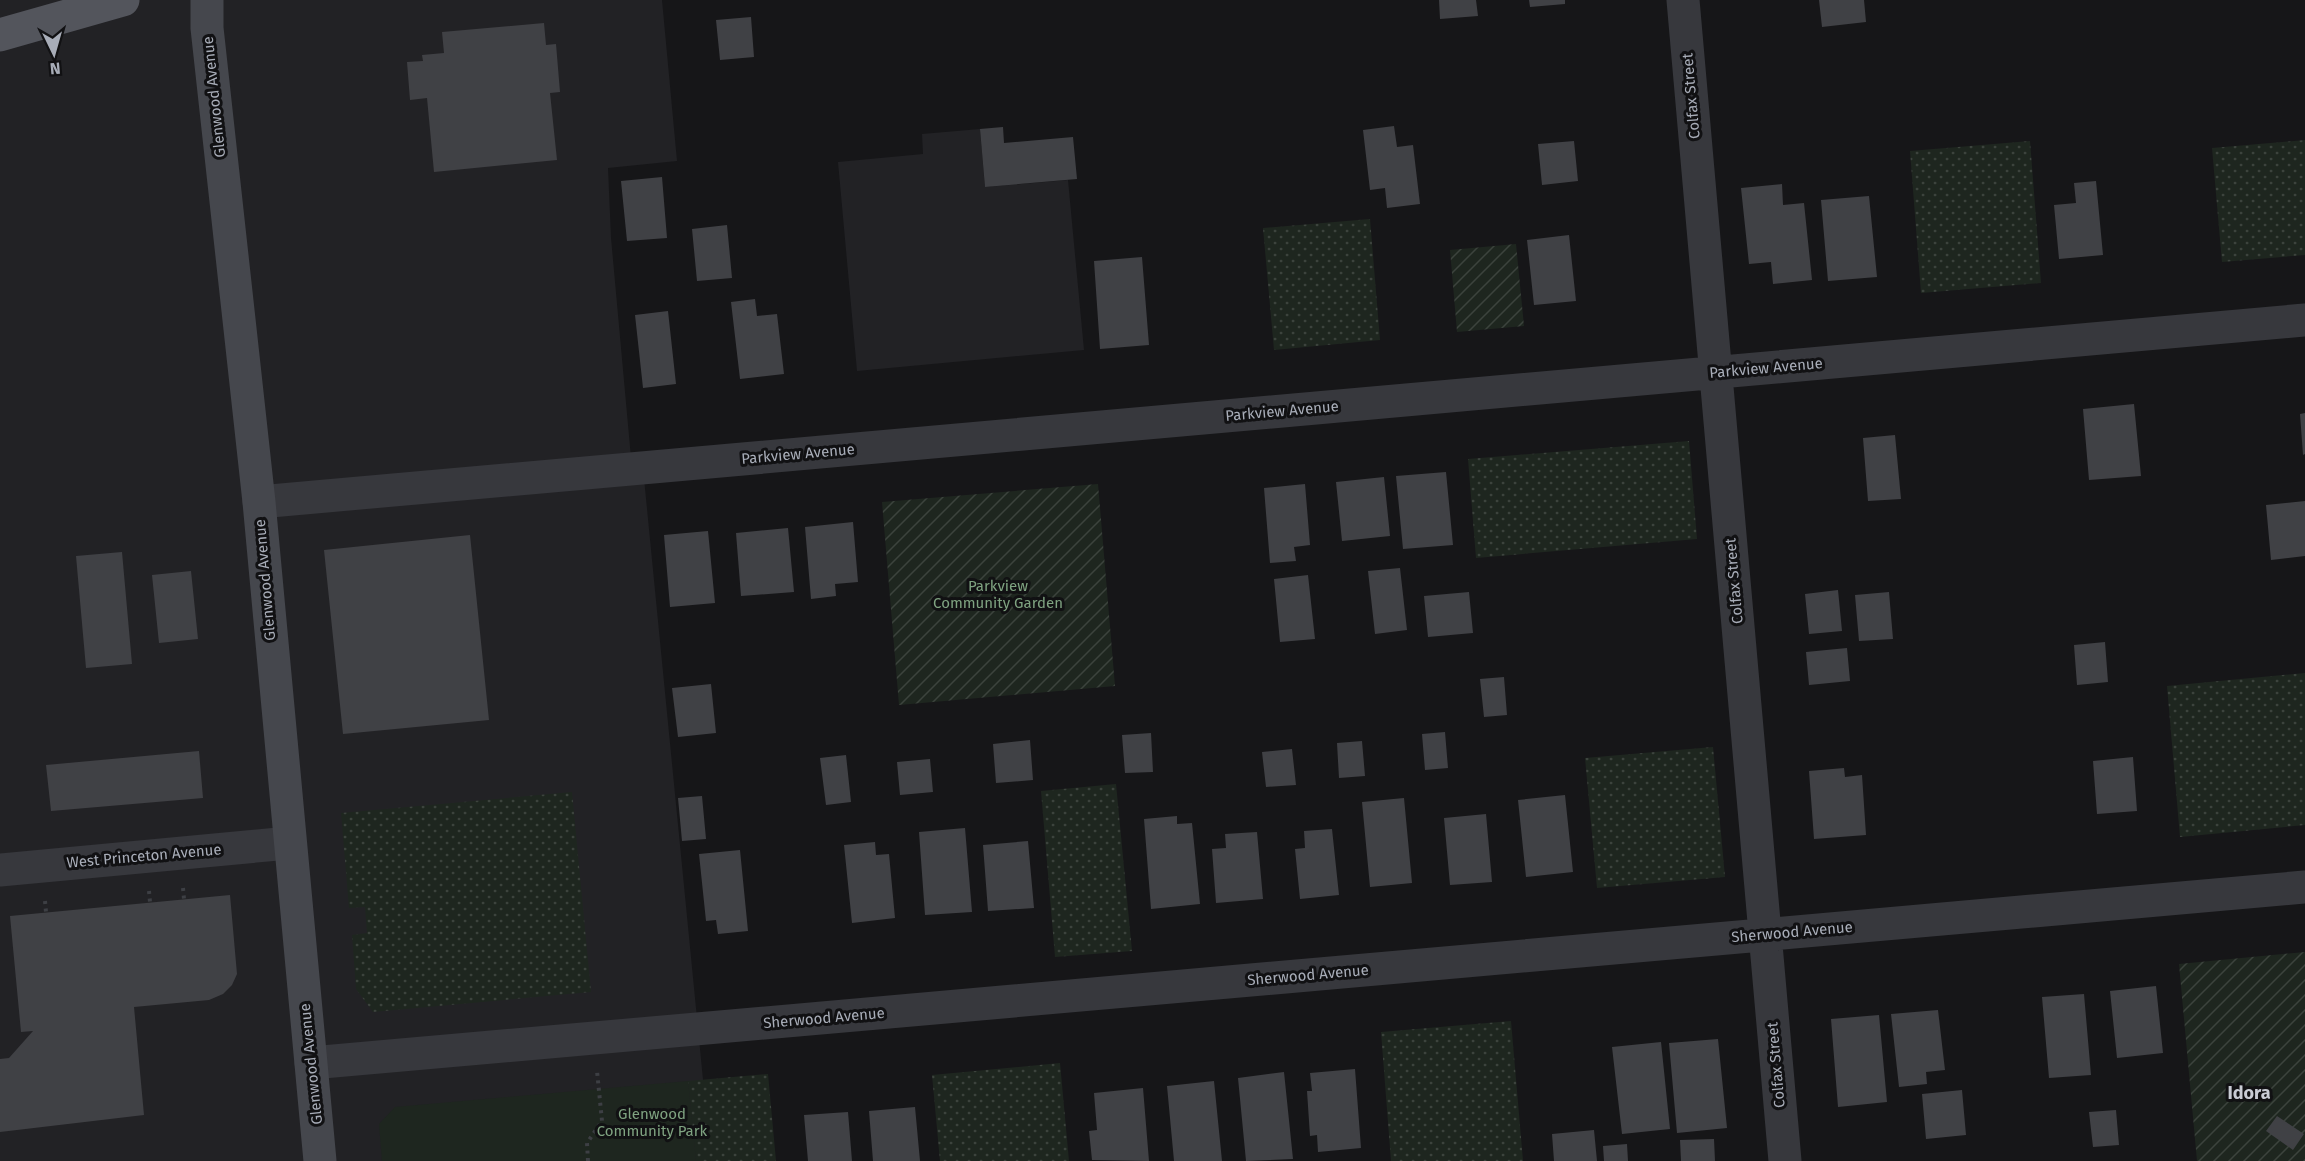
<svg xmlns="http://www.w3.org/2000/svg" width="2305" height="1161" font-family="'Fira Sans',sans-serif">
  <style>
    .built { fill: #222225 }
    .grass { fill: url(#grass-dots) }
    .park { fill: #1e261f }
    .garden { fill: url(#garden-furrows) }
    .building { fill: #404145 }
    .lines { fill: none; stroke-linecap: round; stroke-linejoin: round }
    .path { stroke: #3d3f44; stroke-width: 4; stroke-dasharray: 3 4.5; stroke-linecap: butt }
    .minor { stroke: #37383d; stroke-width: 33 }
    .secondary { stroke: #45474d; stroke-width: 33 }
    .primary { stroke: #53555c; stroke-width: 33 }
    .labels { text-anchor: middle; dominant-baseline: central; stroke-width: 6; stroke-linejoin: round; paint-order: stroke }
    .street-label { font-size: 15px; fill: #a8adb8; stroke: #111113 }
    .park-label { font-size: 15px; fill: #7fa381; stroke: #111113 }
    .quarter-label { font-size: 18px; font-weight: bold; fill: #c9ccd4; stroke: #111113 }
  </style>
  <defs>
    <pattern id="grass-dots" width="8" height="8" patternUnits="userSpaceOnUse" patternTransform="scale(1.5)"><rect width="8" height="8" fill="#1e261f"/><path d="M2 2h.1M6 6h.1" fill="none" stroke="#3c433d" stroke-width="1.8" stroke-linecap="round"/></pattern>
    <pattern id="garden-furrows" width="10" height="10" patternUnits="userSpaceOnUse" patternTransform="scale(1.5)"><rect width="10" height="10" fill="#1e261f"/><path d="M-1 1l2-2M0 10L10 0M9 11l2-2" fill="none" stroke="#3c433d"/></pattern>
  </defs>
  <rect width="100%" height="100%" fill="#161618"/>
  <path class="built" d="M0,0H662L677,161L608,168L611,238L632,469L643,468L711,1161H0Z
    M980,129L985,187L1068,180L1084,350L857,371L838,162L923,154L922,134Z"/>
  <path class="grass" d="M2305,140V255L2222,262L2212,148Z
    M2030,141L2041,283L1921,293L1910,151Z
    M1370,219L1380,340L1274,350L1263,228Z
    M1689,441L1697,539L1476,558L1468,459Z
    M2305,673V825L2180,837L2167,686Z
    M1713,747L1725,877L1597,888L1585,758Z
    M1116,784L1132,951L1055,957L1041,791Z
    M572,792L591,992L373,1012L356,989L352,935L367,933L365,907L349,908L341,813Z
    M1511,1021L1523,1161H1391L1381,1032Z
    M1060,1063L1069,1161H940L932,1075Z
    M768,1074L776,1161H696L688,1081Z"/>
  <path class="park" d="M688,1081L696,1161H382L379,1124L395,1107Z"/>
  <path class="garden" d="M1516,244L1524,326L1457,332L1450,250Z
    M1098,484L1115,686L899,705L882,502Z
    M2305,952V1161H2197L2179,964Z"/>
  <path class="building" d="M1439,0H1476L1478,16L1440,19Z
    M1529,0H1565V4L1530,7Z
    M1819,0H1864L1866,22L1822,27Z
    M751,17L754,57L720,60L716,20Z
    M544,23L546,45L556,44L560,92L550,93L557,160L434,172L427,98L410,100L407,62L423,61L422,55L444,53L442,32Z
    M1394,126L1397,147L1413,145L1420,204L1387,208L1385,188L1370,190L1363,130Z
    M1003,127L1004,143L1073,137L1077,179L985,187L980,129Z
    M1574,141L1578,181L1542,185L1538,144Z
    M662,177L667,238L627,241L621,181Z
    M2096,181L2103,255L2059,259L2054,205L2076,203L2074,183Z
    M1782,184L1783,205L1804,203L1812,280L1773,284L1771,262L1749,264L1741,188Z
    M1869,196L1877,277L1828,281L1821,200Z
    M727,225L732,278L697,281L692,229Z
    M1569,235L1576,301L1534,305L1527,240Z
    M1142,257L1149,345L1100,349L1094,261Z
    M755,299L757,316L777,314L784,374L740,379L731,302Z
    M668,311L676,384L643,388L635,315Z
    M2134,404L2141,476L2089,480L2083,409Z
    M2305,413V454L2303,455L2300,414Z
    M1895,435L1901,499L1868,501L1863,438Z
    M1446,472L1453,545L1403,549L1396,476Z
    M1384,477L1390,536L1342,541L1336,482Z
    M1305,484L1310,545L1294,547L1296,561L1270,563L1264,488Z
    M2305,501V556L2271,560L2266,505Z
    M853,522L858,582L835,584L836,596L811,599L805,527Z
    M788,528L794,592L741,596L736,533Z
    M708,531L715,603L670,607L664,535Z
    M470,535L489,720L343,734L324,550Z
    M122,552L132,664L86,668L76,556Z
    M1400,568L1407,630L1375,634L1368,571Z
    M191,571L198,639L159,643L152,575Z
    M1308,575L1315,639L1280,642L1274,579Z
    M1838,590L1842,631L1809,634L1805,594Z
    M1469,592L1473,633L1428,637L1424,596Z
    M1889,592L1893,639L1859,641L1855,595Z
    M2105,642L2108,682L2077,685L2074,645Z
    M1847,648L1850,681L1809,685L1806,652Z
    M1504,677L1507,715L1484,717L1480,679Z
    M711,684L716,733L678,737L672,688Z
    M1445,732L1448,768L1425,770L1422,734Z
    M1151,733L1153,772L1125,773L1122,735Z
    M1030,740L1033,780L996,783L993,744Z
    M1362,741L1365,776L1339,778L1337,743Z
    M1292,749L1296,785L1266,787L1262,752Z
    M199,751L203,798L51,811L46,765Z
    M846,755L851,802L826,805L820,758Z
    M2133,757L2137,811L2097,814L2093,761Z
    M930,759L933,792L900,795L897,762Z
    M1844,768L1845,777L1862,775L1866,835L1814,839L1809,771Z
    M1565,795L1573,872L1526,877L1518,800Z
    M702,796L706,839L682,841L678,798Z
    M1404,798L1412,883L1370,887L1362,802Z
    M1486,814L1492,882L1450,885L1444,818Z
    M1177,816V824L1192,823L1200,904L1151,909L1144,819Z
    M965,828L972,912L925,915L919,832Z
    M1332,829L1339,895L1300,899L1295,849L1305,848L1304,831Z
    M1257,832L1263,899L1216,903L1212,849L1226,848L1225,834Z
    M1028,841L1034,908L988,911L983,845Z
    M875,842L876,855L889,854L895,918L852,923L844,845Z
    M740,850L748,931L718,934L716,920L706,921L699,854Z
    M230,895L237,974L232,985L223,994L209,1000L134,1007L144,1115L0,1132V1059L9,1058L33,1031L21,1032L10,916Z
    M2156,986L2163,1053L2117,1058L2110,991Z
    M2084,994L2091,1075L2049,1078L2042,997Z
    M1938,1010L1945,1070L1926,1072L1927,1084L1899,1087L1891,1014Z
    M1879,1015L1887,1102L1838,1107L1831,1019Z
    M1718,1039L1727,1128L1677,1133L1669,1043Z
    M1661,1042L1670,1129L1622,1134L1612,1047Z
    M1355,1069L1361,1148L1318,1152L1317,1135L1310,1136L1307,1091H1312L1310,1073Z
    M1284,1072L1293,1159L1246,1161L1238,1078Z
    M1214,1081L1222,1161H1174L1167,1086Z
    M1143,1088L1149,1161L1092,1160L1089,1131L1097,1130L1094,1093Z
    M1962,1090L1966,1135L1926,1139L1922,1094Z
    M915,1107L920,1161H873L869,1111Z
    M2116,1110L2119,1145L2093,1147L2089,1112Z
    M848,1112L852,1161H808L804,1115Z
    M2277,1116L2304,1134L2293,1150L2266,1131Z
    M1594,1130L1597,1161H1554L1552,1134Z
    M1714,1139L1715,1161H1681L1680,1140Z
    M1627,1144L1628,1161H1604L1603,1146Z"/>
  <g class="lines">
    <path class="path" d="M183,888L184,899
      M149,891L150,902
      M45,901L46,912
      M588,1161L587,1143L602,1121L597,1071"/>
    <path class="minor" d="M1683,0L1785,1161
      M259,502L2305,320
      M0,870L289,843
      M311,1063L2305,887"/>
    <path class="secondary" d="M207,0V28L259,502L320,1161"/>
    <path class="primary" d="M0,35L123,0"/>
  </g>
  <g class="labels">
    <g class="street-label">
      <text transform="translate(1691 96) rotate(-95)">Colfax Street</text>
      <text transform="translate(214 97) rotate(-96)">Glenwood Avenue</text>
      <text transform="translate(1766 368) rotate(-5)">Parkview Avenue</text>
      <text transform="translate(1282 411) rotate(-5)">Parkview Avenue</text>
      <text transform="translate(798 454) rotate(-5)">Parkview Avenue</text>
      <text transform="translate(265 580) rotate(-95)">Glenwood Avenue</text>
      <text transform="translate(1734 581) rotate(-95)">Colfax Street</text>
      <text transform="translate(144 856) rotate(-5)">West Princeton Avenue</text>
      <text transform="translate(1792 932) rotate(-5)">Sherwood Avenue</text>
      <text transform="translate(1308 975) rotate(-5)">Sherwood Avenue</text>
      <text transform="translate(824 1018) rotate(-5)">Sherwood Avenue</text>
      <text transform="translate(311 1064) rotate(-96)">Glenwood Avenue</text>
      <text transform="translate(1776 1065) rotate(-95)">Colfax Street</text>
    </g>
    <g class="park-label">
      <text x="998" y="586">Parkview<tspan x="998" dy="17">Community Garden</tspan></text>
      <text x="652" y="1114">Glenwood<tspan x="652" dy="17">Community Park</tspan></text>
    </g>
    <g class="quarter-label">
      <text x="2249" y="1093">Idora</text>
    </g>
  </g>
  <g transform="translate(54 54) rotate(175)" stroke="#111113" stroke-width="4.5" paint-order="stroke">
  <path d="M0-4.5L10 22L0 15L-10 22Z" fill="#a8adb8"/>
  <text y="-9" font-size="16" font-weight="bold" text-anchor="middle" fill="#a8adb8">N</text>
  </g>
</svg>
